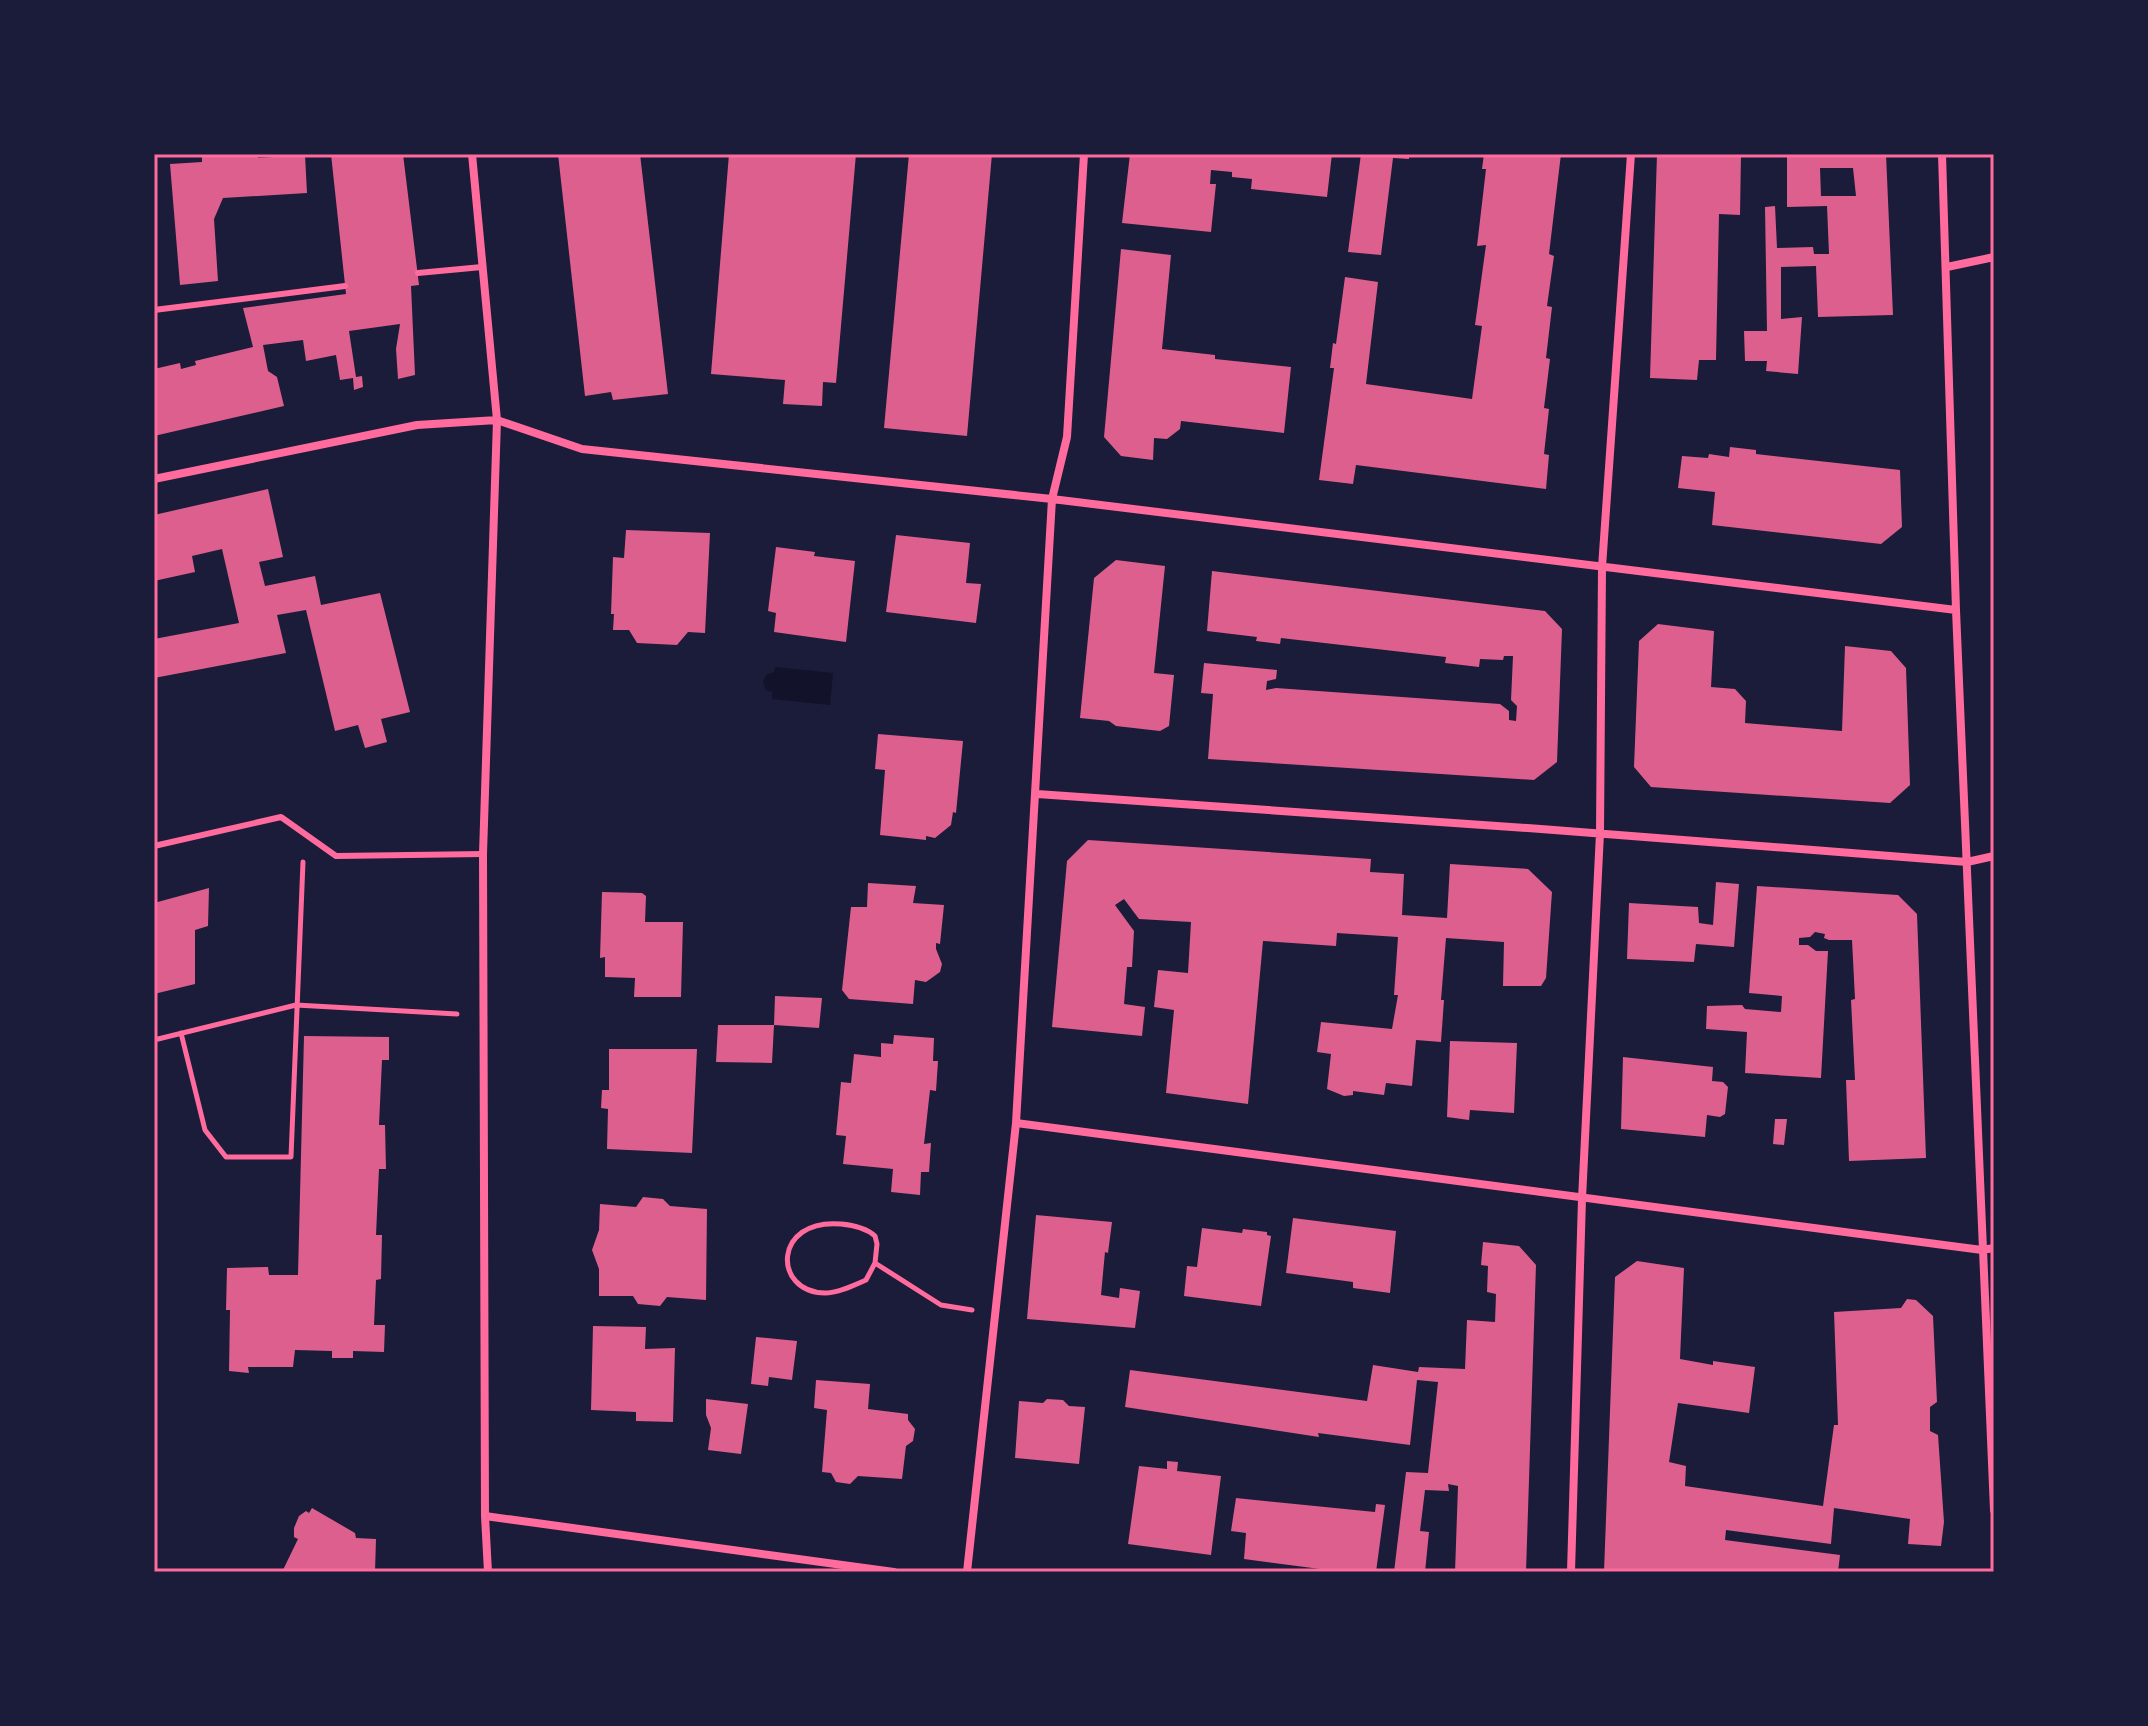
<svg xmlns="http://www.w3.org/2000/svg" width="2148" height="1726" font-family="'DM Sans',sans-serif">
  <style>
    .water { fill: #12122b }
    .building { fill: #dd5f8e; fill-rule: evenodd }
    .lines { fill: none; stroke-linecap: round; stroke-linejoin: round }
    .path { stroke: #ff6b9d; stroke-width: 5 }
    .service { stroke: #ff6b9d; stroke-width: 6 }
    .minor { stroke: #ff6b9d; stroke-width: 8 }
    .neatline { fill: none; stroke: #ff6b9d; stroke-width: 3 }
  </style>
  <rect width="100%" height="100%" fill="#1b1b3a"/>
  <path class="water" d="M775,667L833,673L830,705L772,699V692L766,690L763,682L766,675L774,672Z"/>
  <path class="building" d="M202,154H258V158L305,155L307,193L223,198L214,219L218,281L180,285L170,164L202,162Z
    M331,154H403L419,285L411,286L415,375L398,379L396,349L400,324L349,331L356,377L362,376L363,387L354,390L353,378L340,380L336,355L306,361L303,340L263,345L268,371L277,377L284,406L154,436V369L180,363L181,369L196,365L195,361L253,347L243,308L346,294Z
    M558,154H640L668,394L613,400L611,392L585,396Z
    M729,154H856L836,383L823,382L822,406L783,404L785,380L711,374Z
    M909,154H992L967,436L884,428Z
    M1130,154H1332L1327,197L1251,189L1252,179L1232,177V172L1211,170L1210,184H1216L1211,232L1122,223Z
    M1361,154H1409V159L1393,158L1381,255L1348,252Z
    M1484,154H1561L1549,254L1554,256L1547,306L1552,307L1546,358L1550,359L1544,408L1549,409L1544,454L1549,455L1546,489L1356,465L1353,484L1319,480L1334,368H1330L1333,343L1336,344L1345,277L1378,282L1366,384L1472,399L1482,326L1475,325L1486,245L1477,246L1486,169H1482Z
    M1657,154H1741L1740,215L1719,214L1716,360H1699L1697,380L1650,378Z
    M1787,154H1886L1893,315L1818,317L1816,266L1781,267V319L1802,317L1798,374L1766,371L1767,361H1745L1744,331H1767L1765,207L1775,206L1777,248L1813,247L1814,254H1829L1827,206L1787,207ZM1820,168H1853L1856,196H1821Z
    M1121,249L1171,255L1162,349L1215,355V359L1291,367L1284,433L1181,421L1180,429L1167,439L1154,438L1153,460L1121,456L1104,437Z
    M1730,447L1756,450V454L1900,470L1902,527L1881,544L1712,525L1715,492L1678,488L1682,456L1708,458L1709,454L1729,457Z
    M268,489L283,557L259,562L265,586L315,576L321,605L380,593L410,712L381,719L387,742L365,748L358,725L335,731L306,610L277,615L286,653L154,678V639L239,623L222,549L192,556L195,572L154,581V515Z
    M626,530L710,533L705,633L688,632L677,645L637,643L629,630H613L614,614H611L613,557L624,558Z
    M896,535L970,543L966,583L981,584L976,623L886,612Z
    M776,547L815,552L814,556L855,561L846,642L774,632L776,613L768,611Z
    M1116,560L1165,566L1154,673L1174,675L1169,726L1160,731L1116,726L1109,721L1080,718L1094,578Z
    M1212,571L1545,611L1562,629L1557,762L1534,780L1208,759L1213,694L1201,693L1204,663L1277,670L1276,679L1267,681L1266,690L1276,688L1500,704L1509,711V720L1516,721L1517,706L1511,700L1513,656H1504L1503,660L1480,659L1479,667L1445,663L1446,657L1281,638L1280,644L1256,641L1257,637L1207,631Z
    M1658,624L1714,631L1711,687L1735,689L1746,701L1745,723L1842,731L1845,646L1891,651L1906,668L1910,785L1890,803L1651,787L1634,767L1639,641Z
    M878,734L963,741L956,813L953,812L951,825L935,838L926,836V840L880,835L885,770L875,769Z
    M1088,840L1371,859L1370,872L1404,874L1402,915L1447,918L1450,864L1528,869L1552,892L1546,978L1541,986H1503L1504,942L1446,938L1441,1000H1444L1441,1042L1416,1040L1412,1086L1386,1083L1384,1095L1353,1091V1095L1344,1096L1327,1089L1331,1054L1317,1052L1321,1022L1392,1029L1398,995H1394L1398,937L1337,933L1336,946L1263,941L1248,1104L1166,1093L1174,1010L1154,1007L1158,970L1188,973L1191,922L1139,919L1124,899L1115,905L1134,931L1132,967H1127L1124,1004L1145,1007L1142,1036L1052,1027L1067,861Z
    M1716,882L1739,884L1734,947L1696,944L1694,962L1627,959L1629,903L1698,907L1699,923L1713,925Z
    M868,883L916,886L913,903L944,905L940,944L936,943V949L942,964L940,972L926,982L915,980L913,1004L849,999L842,990L851,907H867Z
    M1757,886L1898,895L1917,914L1926,1158L1849,1161L1846,1080H1855L1851,1000L1855,999L1852,940H1829L1824,938L1825,934L1815,932L1810,937L1799,938V945H1808L1816,951H1828L1821,1078L1745,1073L1747,1032L1706,1029L1707,1006L1742,1005L1745,1009L1781,1012L1782,996L1749,993Z
    M209,888L208,926L195,930V984L154,994V903Z
    M602,892L642,893L646,896L645,922H683L681,997H634L635,978L605,977V957L600,958Z
    M775,996L822,998L819,1028L774,1025Z
    M718,1025H774L772,1063L716,1062Z
    M894,1035L934,1038L933,1061H938L936,1091L930,1090L924,1144L931,1143L929,1172H921L920,1195L891,1192L893,1169L843,1164L846,1136L836,1135L841,1082L851,1083L854,1054L881,1057V1043L893,1044Z
    M304,1036L389,1037V1060H382L379,1125H385L386,1169H379L376,1235H382L381,1279L376,1280L374,1325H385L384,1352L353,1351V1358H332V1351L295,1350L293,1367H248L249,1373L229,1371L230,1310H226L227,1268L268,1267L269,1275H298Z
    M1450,1041L1517,1043L1514,1113L1470,1110L1469,1120L1447,1117Z
    M609,1049H697L692,1153L607,1149L608,1109L601,1108L602,1090H609Z
    M1623,1057L1713,1067L1712,1081L1723,1082L1728,1087L1725,1114L1720,1117L1707,1115L1705,1137L1621,1129Z
    M1775,1119H1787L1784,1145L1773,1144Z
    M643,1197L663,1199L670,1206L707,1209L706,1300L667,1297L660,1306L638,1304L633,1296H599V1269L592,1250L599,1230L600,1204L636,1207Z
    M1036,1215L1112,1222L1108,1253L1105,1252L1101,1295L1119,1298L1120,1288L1140,1291L1135,1328L1027,1319Z
    M1293,1218L1396,1231L1390,1293L1353,1288V1282L1286,1273Z
    M1202,1228L1242,1233L1243,1229L1267,1232V1235L1271,1236L1261,1306L1184,1296L1187,1266L1197,1267Z
    M1483,1242L1519,1246L1536,1265L1526,1572H1455L1458,1486L1448,1484L1449,1491L1425,1490L1420,1531L1429,1532L1425,1572H1394L1406,1472L1428,1473L1438,1382L1417,1380L1410,1445L1318,1433L1319,1437L1125,1407L1130,1370L1367,1401L1373,1365L1418,1372L1419,1367L1465,1369L1467,1320L1495,1322L1496,1294L1487,1292L1488,1266L1481,1265Z
    M1637,1261L1684,1268L1680,1359L1713,1365V1361L1755,1367L1749,1413L1678,1403L1669,1462L1686,1466L1685,1486L1823,1506L1834,1425H1838L1834,1312L1901,1308L1907,1299L1916,1300L1933,1316L1937,1402L1930,1407V1431L1938,1435L1944,1522L1941,1546L1908,1544L1910,1519L1834,1508L1831,1544L1726,1530L1725,1540L1840,1555L1838,1572H1604L1615,1277Z
    M593,1326L646,1327L645,1349L675,1348L673,1422L636,1421V1412L591,1410Z
    M756,1337L797,1341L792,1380L769,1377L768,1386L751,1384Z
    M816,1380L870,1384L868,1409L908,1414V1420L915,1429L913,1441L906,1446L902,1479L858,1476L850,1484L836,1482L831,1473L822,1472L827,1410L814,1408Z
    M706,1399L748,1404L741,1454L708,1450L711,1428L706,1415Z
    M1047,1399L1063,1400L1069,1406L1085,1407L1079,1464L1015,1458L1019,1401L1043,1403Z
    M1167,1461L1178,1462L1177,1471L1221,1476L1211,1555L1128,1544L1139,1466L1167,1469Z
    M1236,1498L1375,1512L1376,1504L1385,1505L1376,1572H1343L1244,1559L1246,1533L1231,1531Z
    M312,1508L355,1533L356,1538L376,1539L375,1572H282L298,1539L294,1537V1528L299,1516L306,1511L309,1513Z"/>
  <g class="lines">
    <path class="path" d="M181,1033L205,1130L226,1157H291L303,862
      M154,1040L296,1005L457,1014
      M875,1263L866,1280C854,1285 839,1293 825,1293C772,1292 773,1218 841,1224C853,1225 866,1228 875,1236L877,1244L875,1263L941,1305L972,1310"/>
    <path class="service" d="M418,273L482,267
      M154,310L345,286
      M154,846L281,817L336,856L483,854"/>
    <path class="minor" d="M472,154L497,420L483,854L485,1516L488,1572
      M1942,154L1956,610L1994,1510
      M1947,267L1994,257
      M154,479L417,425L497,420L582,449L1052,499L1956,610
      M1037,794L1541,829L1967,862L1994,856
      M1016,1123L1982,1250L1994,1248
      M485,1516L894,1572
      M967,1572L1016,1123L1052,499L1067,437L1084,154
      M1571,1572L1582,1199L1600,833L1602,567L1631,154"/>
  </g>
  <rect width="2148" height="1726" fill="none" stroke="#1b1b3a" stroke-width="312"/>
  <rect x="156" y="156" width="1836" height="1414" class="neatline"/>
</svg>
